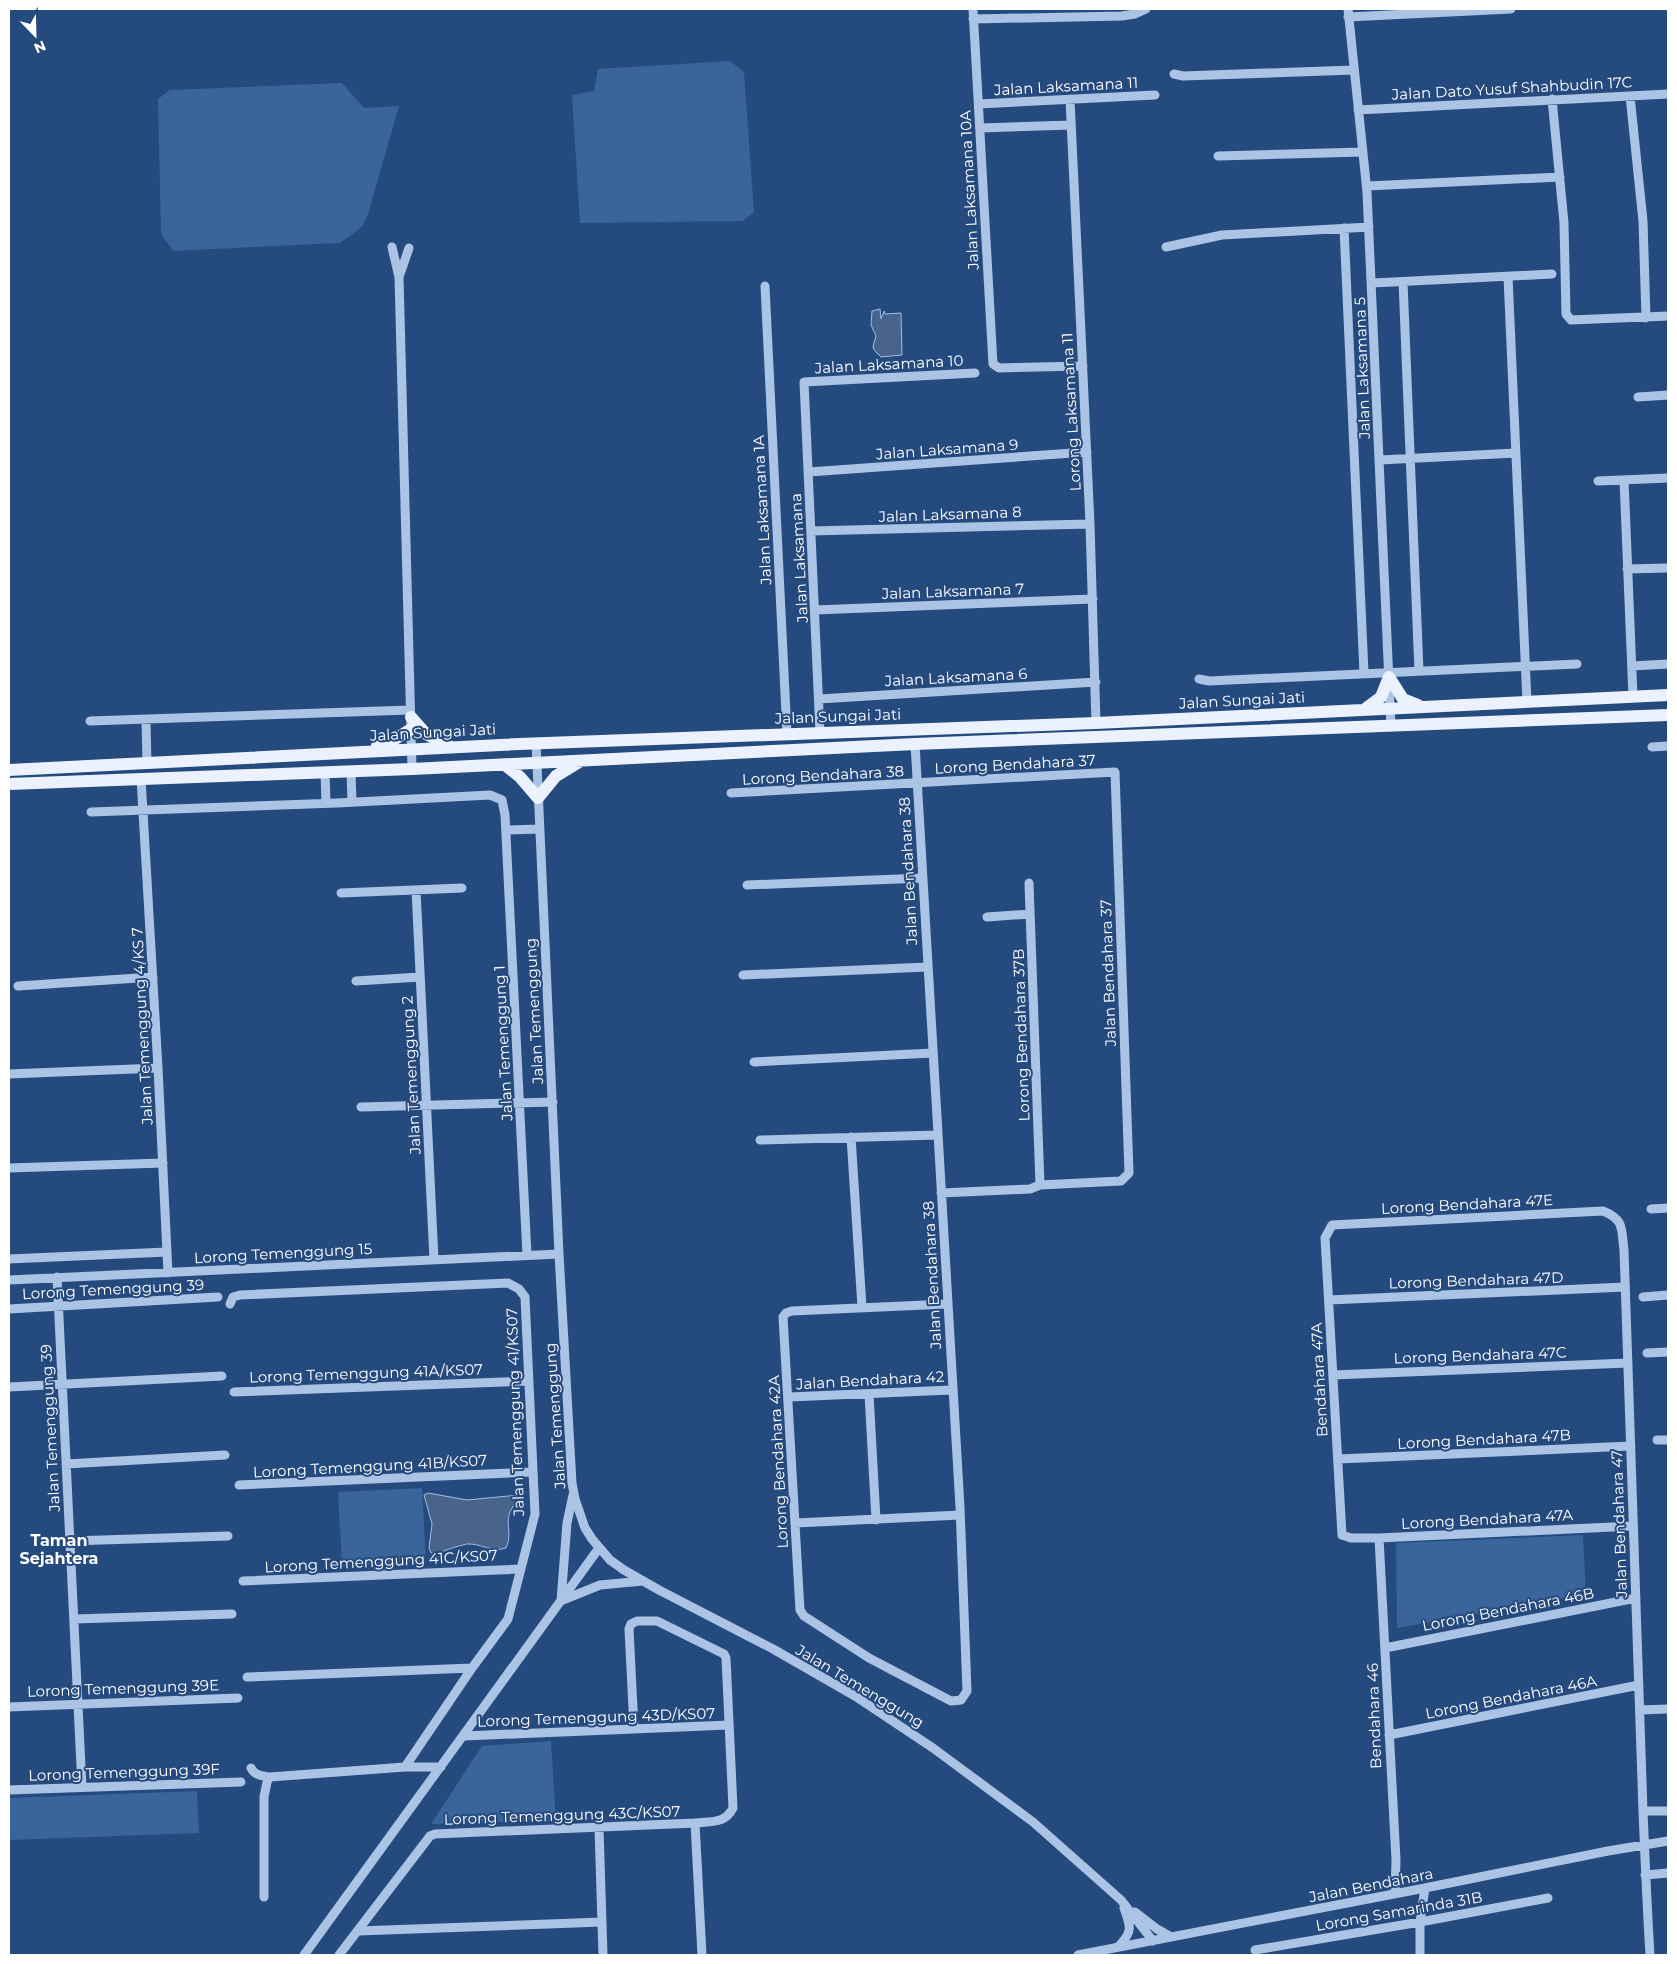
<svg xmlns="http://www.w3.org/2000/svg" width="1677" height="1964" font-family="Montserrat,sans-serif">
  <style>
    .green { fill: #39649c }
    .water { fill: #49648a; stroke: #9fbfe6 }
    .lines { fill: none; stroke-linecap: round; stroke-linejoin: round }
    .minor { stroke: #abc4e6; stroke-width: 9 }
    .major { stroke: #ecf2fd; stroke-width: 12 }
    .labels { text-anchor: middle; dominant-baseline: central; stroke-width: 4; stroke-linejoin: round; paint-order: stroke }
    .street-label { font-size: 15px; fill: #fff; stroke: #254a7e }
    .neighbourhood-label { font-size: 16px; font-weight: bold; fill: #fff; stroke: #254a7e }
  </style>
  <rect width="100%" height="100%" fill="#254a7e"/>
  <path class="green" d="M730,61L744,72L754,212L743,221L580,223L572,95L594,91L598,69Z
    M342,83L364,108L399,106L368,214L363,226L340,243L173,251L161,234L158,99L170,90Z
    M422,1488L426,1562L342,1566L338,1492Z
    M1583,1535L1586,1594L1397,1628L1396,1543Z
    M551,1741L556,1821L431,1824L482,1746Z
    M197,1791L199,1833L9,1840V1798Z"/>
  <path class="water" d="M880,309L881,319L884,311L885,314L901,313L902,355L881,357L874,350L873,346L876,336L871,325L872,311Z
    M428,1493L467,1500L519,1495L521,1498C498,1518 515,1529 506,1548C492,1553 481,1543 467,1544C457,1546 446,1550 436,1554L431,1553L429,1548L432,1524L424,1495Z"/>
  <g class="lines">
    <path class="minor" d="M973,9L993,364L999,368L1083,366
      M1348,9L1367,192L1391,727
      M1348,17L1511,9
      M973,19L1122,16L1135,14L1146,9
      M1174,74L1183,76L1354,70
      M1630,96L1643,221L1646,318
      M1070,99L1090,524L1096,723
      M1552,99L1564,223L1566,314L1571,320L1668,316
      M979,104L1155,95
      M1358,110L1668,94
      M980,128L1071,125
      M1218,156L1363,152
      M1367,186L1560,177
      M1344,228L1364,673
      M392,247L399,277L412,769
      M1166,247L1222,235L1369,227
      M399,277L409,248
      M1508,277L1527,702
      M1403,282L1419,671
      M1373,283L1552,274
      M765,286L787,734
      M1638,397L1668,395
      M1380,460L1516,453
      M809,472L1087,452
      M1624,480L1633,697
      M1598,481L1668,478
      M811,531L1090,524
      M1627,569L1668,568
      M815,610L1093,599
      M1632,666L1668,664
      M1199,679L1209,681L1577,664
      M819,699L1096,682
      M146,720L147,764
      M90,721L410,710
      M820,733L804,382L975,373
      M536,743L559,1254L572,1483L575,1499L585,1528L592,1539L610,1560L624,1570L659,1590L773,1649L855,1696L933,1748L1033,1822L1121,1900L1153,1941
      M915,744L960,1507L967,1691L961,1700L951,1701L869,1658L804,1616L800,1610L783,1317L786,1313L792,1311L947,1304
      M1652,747L1668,746
      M325,772L326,803
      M351,772L352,802
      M141,778L158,1068L168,1273
      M731,793L1115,772L1129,1173L1121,1181L1040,1185L1030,1189L941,1193
      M91,812L337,803L490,795L502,800L505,815L527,1255
      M506,830L539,829
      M1029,883L1040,1185
      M747,885L923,878
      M416,890L434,1260
      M341,893L462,888
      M987,917L1030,914
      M743,975L928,967
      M356,981L420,977
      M18,986L153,977
      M754,1062L933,1053
      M9,1074L158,1068
      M361,1107L553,1102
      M851,1137L862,1307
      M760,1140L938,1135
      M9,1168L163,1163
      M1651,1209L1668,1208
      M9,1259L167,1252
      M57,1277L82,1787
      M9,1280L559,1254
      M1643,1297L1668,1295
      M1329,1300L1625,1287
      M230,1304L233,1297L240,1295L508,1283L519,1289L525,1297L535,1514L508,1619L472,1668L405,1767
      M9,1309L218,1297
      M1647,1353L1668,1352
      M1333,1375L1628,1363
      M9,1387L222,1376
      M234,1392L529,1381
      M869,1394L876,1520
      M789,1397L952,1390
      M1657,1440H1668
      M1338,1459L1631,1446
      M66,1464L225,1455
      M239,1485L532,1472
      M796,1523L960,1515
      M1633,1526L1379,1538H1351L1342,1535L1325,1238L1332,1225L1603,1211C1625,1220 1621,1229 1624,1250L1643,1811C1645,1859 1647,1907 1650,1955
      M1379,1538L1396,1860L1395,1894
      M70,1541L228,1536
      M243,1581L521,1569
      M563,1600L600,1585L643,1581
      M561,1601L567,1523L573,1495
      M74,1619L232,1614
      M1385,1648L1636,1598
      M247,1677L472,1668
      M9,1707L238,1698
      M1640,1710L1668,1709
      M1389,1735L1639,1685
      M464,1736L729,1725
      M251,1768C255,1776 263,1776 270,1777
      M9,1790L241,1782
      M1643,1811H1668
      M695,1823L702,1955
      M599,1828L603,1955
      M1645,1875L1668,1873
      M264,1897V1797L267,1782L270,1777L405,1767H441
      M1135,1912L1157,1929L1171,1937
      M358,1931L602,1922
      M1118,1947C1133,1932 1131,1927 1124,1908
      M1255,1950L1420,1922L1548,1898
      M304,1955L599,1548
      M339,1955L430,1836L435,1834L695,1823C711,1821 725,1824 733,1808L726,1658L724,1654L657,1621H637L631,1624L629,1629L634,1728
      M1078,1955L1425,1888L1608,1851L1668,1841
      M1420,1955V1922L1425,1888"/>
    <path class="major" d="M1389,677L1403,699L1418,705
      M1365,709L1381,697L1389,677
      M411,717L426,734L451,747
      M377,746L392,741L411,729
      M505,765L520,777L538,798L556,776L579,762
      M9,770L519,744L1096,723L1668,695
      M9,784L412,769L915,744L1668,715"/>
  </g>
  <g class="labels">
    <g class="street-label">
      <text transform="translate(1066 86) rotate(-3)">Jalan Laksamana 11</text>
      <text transform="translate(1512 88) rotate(-3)">Jalan Dato Yusuf Shahbudin 17C</text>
      <text transform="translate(969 190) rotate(-93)">Jalan Laksamana 10A</text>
      <text transform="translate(889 364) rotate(-3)">Jalan Laksamana 10</text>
      <text transform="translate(1362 368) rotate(-92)">Jalan Laksamana 5</text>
      <text transform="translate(1071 412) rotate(-93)">Lorong Laksamana 11</text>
      <text transform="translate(947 449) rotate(-4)">Jalan Laksamana 9</text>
      <text transform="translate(762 510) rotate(-93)">Jalan Laksamana 1A</text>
      <text transform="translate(950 514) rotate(-2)">Jalan Laksamana 8</text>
      <text transform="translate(799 558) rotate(-93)">Jalan Laksamana</text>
      <text transform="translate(953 591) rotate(-2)">Jalan Laksamana 7</text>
      <text transform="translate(956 677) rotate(-3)">Jalan Laksamana 6</text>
      <text transform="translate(1242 700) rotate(-3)">Jalan Sungai Jati</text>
      <text transform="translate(838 716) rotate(-2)">Jalan Sungai Jati</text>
      <text transform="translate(433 732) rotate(-3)">Jalan Sungai Jati</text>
      <text transform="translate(1015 764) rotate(-3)">Lorong Bendahara 37</text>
      <text transform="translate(823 775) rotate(-3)">Lorong Bendahara 38</text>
      <text transform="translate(908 871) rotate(-93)">Jalan Bendahara 38</text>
      <text transform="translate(1108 973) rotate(-92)">Jalan Bendahara 37</text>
      <text transform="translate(534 1011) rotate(-93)">Jalan Temenggung</text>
      <text transform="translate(142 1026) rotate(-93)">Jalan Temenggung 4/KS 7</text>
      <text transform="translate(1021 1035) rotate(-92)">Lorong Bendahara 37B</text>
      <text transform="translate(503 1043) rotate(-93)">Jalan Temenggung 1</text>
      <text transform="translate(411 1075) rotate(-93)">Jalan Temenggung 2</text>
      <text transform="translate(1467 1204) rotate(-3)">Lorong Bendahara 47E</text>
      <text transform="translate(283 1253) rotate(-3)">Lorong Temenggung 15</text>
      <text transform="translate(932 1275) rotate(-93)">Jalan Bendahara 38</text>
      <text transform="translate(1476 1280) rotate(-2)">Lorong Bendahara 47D</text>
      <text transform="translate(113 1289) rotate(-3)">Lorong Temenggung 39</text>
      <text transform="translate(1480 1355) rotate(-2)">Lorong Bendahara 47C</text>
      <text transform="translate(366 1373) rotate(-2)">Lorong Temenggung 41A/KS07</text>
      <text transform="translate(870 1380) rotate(-3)">Jalan Bendahara 42</text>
      <text transform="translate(1319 1380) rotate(-93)">Bendahara 47A</text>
      <text transform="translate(515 1412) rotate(-92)">Jalan Temenggung 41/KS07</text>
      <text transform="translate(555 1416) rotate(-94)">Jalan Temenggung</text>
      <text transform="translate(50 1428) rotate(-93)">Jalan Temenggung 39</text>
      <text transform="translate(1484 1439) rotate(-3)">Lorong Bendahara 47B</text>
      <text transform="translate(778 1462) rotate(-93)">Lorong Bendahara 42A</text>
      <text transform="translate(370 1466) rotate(-3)">Lorong Temenggung 41B/KS07</text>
      <text transform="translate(1487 1519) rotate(-3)">Lorong Bendahara 47A</text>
      <text transform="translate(1619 1524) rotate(-92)">Jalan Bendahara 47</text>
      <text transform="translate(381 1561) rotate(-3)">Lorong Temenggung 41C/KS07</text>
      <text transform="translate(1508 1609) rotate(-11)">Lorong Bendahara 46B</text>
      <text transform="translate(860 1686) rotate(31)">Jalan Temenggung</text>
      <text transform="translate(123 1688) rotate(-2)">Lorong Temenggung 39E</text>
      <text transform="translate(1511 1697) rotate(-11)">Lorong Bendahara 46A</text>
      <text transform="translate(1374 1716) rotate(-92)">Bendahara 46</text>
      <text transform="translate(596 1717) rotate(-2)">Lorong Temenggung 43D/KS07</text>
      <text transform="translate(124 1772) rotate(-2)">Lorong Temenggung 39F</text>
      <text transform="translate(562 1815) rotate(-2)">Lorong Temenggung 43C/KS07</text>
      <text transform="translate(1371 1885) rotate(-11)">Jalan Bendahara</text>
      <text transform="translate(1399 1911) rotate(-10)">Lorong Samarinda 31B</text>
    </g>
    <g class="neighbourhood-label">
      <text x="59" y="1540">Taman<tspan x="59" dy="18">Sejahtera</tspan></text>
    </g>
  </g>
  <rect width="1677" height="1964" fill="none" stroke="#ffffff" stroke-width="20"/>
  <g transform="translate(35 35) rotate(157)" stroke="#254a7e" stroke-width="4" paint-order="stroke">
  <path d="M0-4L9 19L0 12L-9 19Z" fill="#ffffff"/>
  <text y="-8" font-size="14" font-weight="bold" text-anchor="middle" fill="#ffffff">N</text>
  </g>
</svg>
